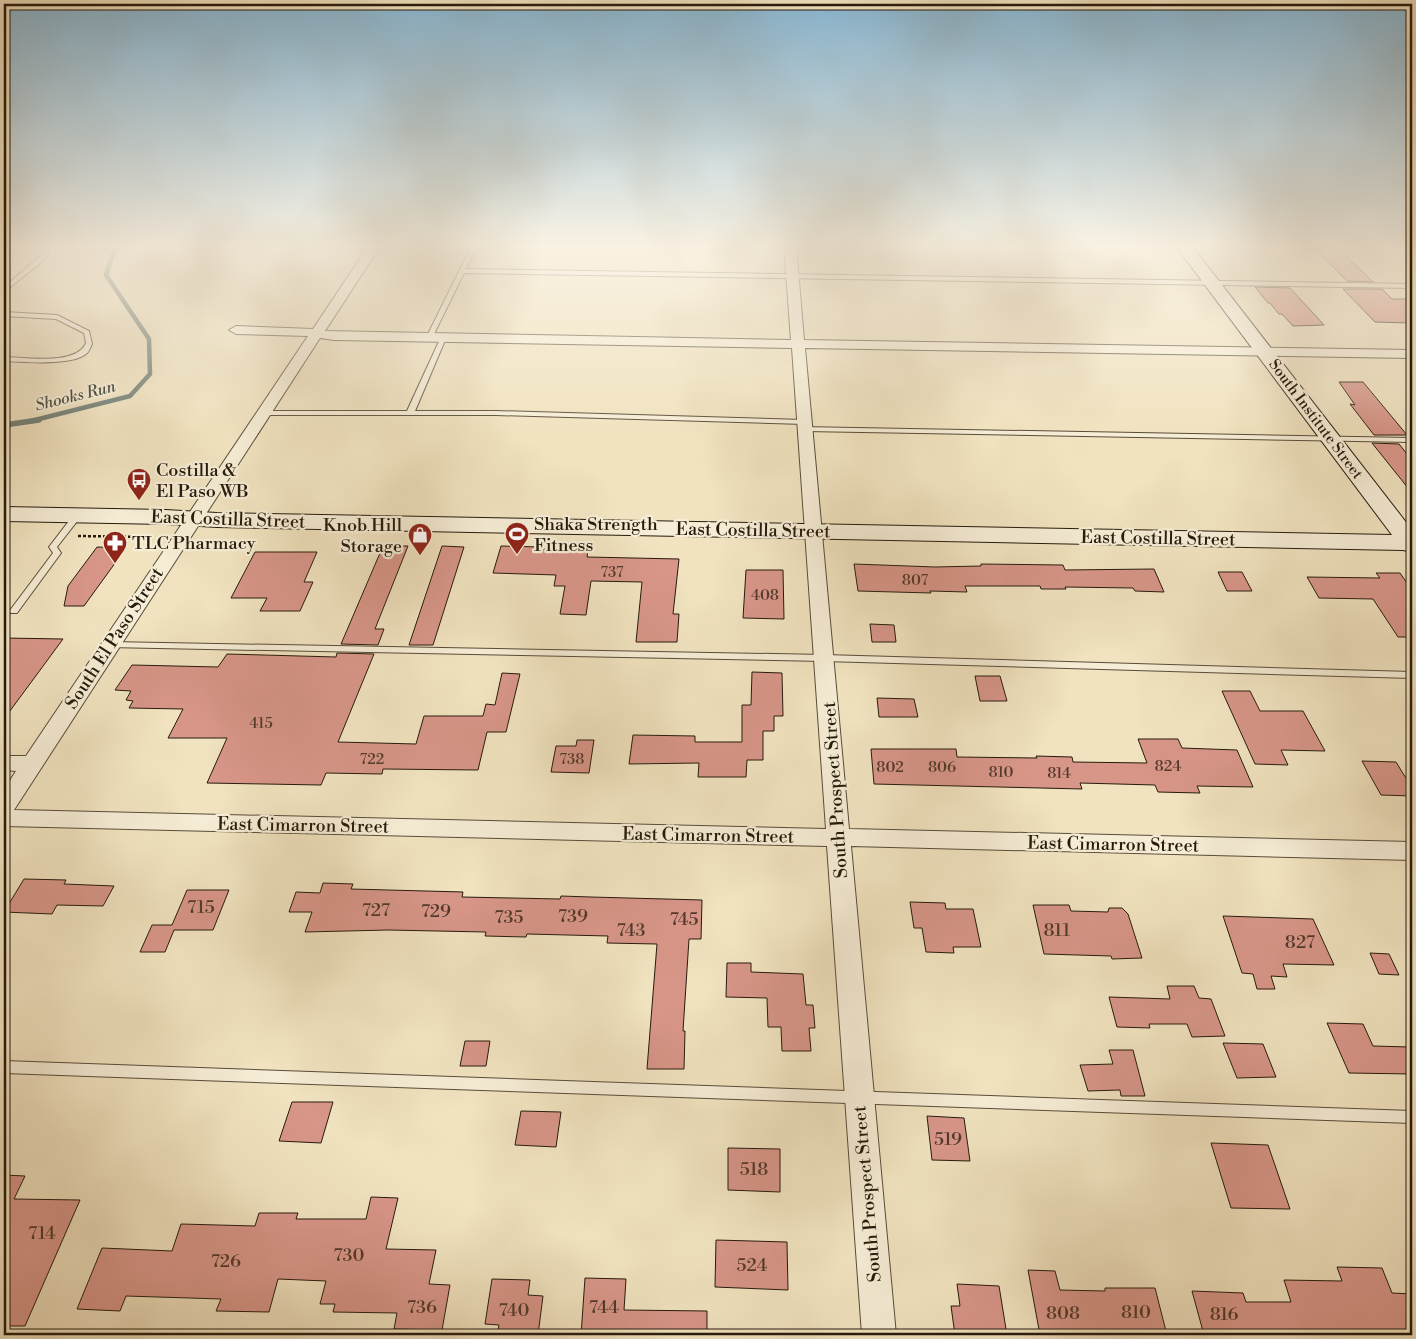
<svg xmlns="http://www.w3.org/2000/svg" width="1416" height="1339" viewBox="0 0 1416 1339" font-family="'Libre Bodoni',serif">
<rect width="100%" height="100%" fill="#f1e3c0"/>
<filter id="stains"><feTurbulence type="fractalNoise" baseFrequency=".004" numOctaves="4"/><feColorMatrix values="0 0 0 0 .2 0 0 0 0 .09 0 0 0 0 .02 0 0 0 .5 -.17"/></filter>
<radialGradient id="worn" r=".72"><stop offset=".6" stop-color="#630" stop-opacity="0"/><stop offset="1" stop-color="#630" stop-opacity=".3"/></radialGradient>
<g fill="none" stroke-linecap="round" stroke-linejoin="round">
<path stroke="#6c7c73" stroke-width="4.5" d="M31 421 130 396 150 374 149 339 106 275 116 245"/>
<path stroke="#6c7c73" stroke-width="5.5" d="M4 425 39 420"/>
</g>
<path fill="#d89689" stroke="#261a0c" d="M1313 247H1337L1373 282 1347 281Z
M1255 287 1290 288 1324 325 1293 326 1282 314H1279L1270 303H1268Z
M1343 289H1382L1392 299H1412V323L1375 322Z
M1339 382H1363L1407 435H1374L1350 404 1355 405Z
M1372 443 1399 444 1412 460V493Z
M383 546H408L375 629H384L378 645 341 644Z
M442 546 464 547 433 645H409Z
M501 546 541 547 540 549 588 550 587 557 679 559 673 614H679L677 642H636L642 582 591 581 586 615 560 614 565 586H554L556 575 493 573Z
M97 547 126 548 84 606H64L68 586Z
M255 552H317L304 582H313L300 611H260L267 598H231Z
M854 564 935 567 981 566V564L1063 565 1065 570 1154 569 1164 592 1135 591 1133 588 1065 587 1066 589H1041L1040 586H965L967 592 930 591 931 593 858 591Z
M746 570H783L784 619 743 618Z
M1218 572H1242L1252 591H1227Z
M1376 573H1400L1412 590V637H1398L1373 599 1319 598 1307 577 1380 578Z
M870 624 894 625 896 642H872Z
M4 638 63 639 4 719Z
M337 653 374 654 338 742 416 744 424 716H483L486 704 495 705 502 673 520 674 506 732H487L478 770 383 769 382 774 326 773 321 785 207 783 227 738H168L183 709 129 708 133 701 126 700 131 691 115 690 132 665 218 667 227 654 336 657Z
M752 672 782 673 783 716H774V731H763V760H747L746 777H698L699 763 629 764 633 735 695 736V742H742V705H751Z
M975 676H1000L1007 701H980Z
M1222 691H1250L1260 711H1303L1325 751 1281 750 1288 765 1255 764Z
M877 698 914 699 918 717H879Z
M1138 739H1178L1182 748 1237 750 1253 787 1197 786 1200 793 1158 792 1155 785 1080 783 1082 789 874 784 871 749H956L957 757 1037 758 1036 756 1072 757 1073 762 1147 763Z
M577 740H594L589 773 551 772 556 746H576Z
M1362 761 1396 762 1412 788V796L1381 795Z
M24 879 66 880 64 884 114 886 103 906 57 905 52 914 4 912Z
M323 883 353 884 351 889 463 892 462 897 560 899 561 896 591 897 702 900 701 939H689L683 1031H685L684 1069H647L657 944 607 943 608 936 527 934 526 937 485 936 486 932 388 930 305 932 312 912H289L296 892 320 893Z
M187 890H229L213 930H174L165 952H140L152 925H172Z
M910 902 945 903 946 909H973L981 947H953L954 953 926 952 922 928H914Z
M1033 905H1069L1071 911 1108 912 1109 908H1122L1128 914 1142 958 1112 959 1111 956 1044 954Z
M1223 916 1313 919 1334 965 1283 964 1287 977 1271 976 1275 989H1257L1253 974 1242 973Z
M1370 953 1389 954 1399 975 1379 974Z
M727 963H751V972L803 974 806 1005H813L815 1028H809L811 1051H782L781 1027H768L767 998 726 997Z
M1167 986H1194L1199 998 1211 999 1225 1036 1192 1037 1187 1024H1149L1150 1028 1117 1027 1109 997 1170 999Z
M1327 1023 1363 1024 1373 1046 1409 1047 1412 1053V1074L1349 1073Z
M465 1041H490L486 1066H460Z
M1223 1043 1263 1044 1276 1077 1237 1078Z
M1109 1050H1133L1145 1096H1121L1120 1090 1088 1091 1080 1065 1113 1064Z
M292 1102H333L321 1143 279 1141Z
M521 1111 561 1112 556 1147 515 1145Z
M927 1116 964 1118 970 1161 932 1160Z
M1211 1143 1268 1145 1290 1209 1231 1208Z
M728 1148 780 1149V1192L728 1190Z
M4 1175 25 1176 14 1199 80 1200 25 1326H4Z
M371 1197 398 1198 386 1249 436 1250 429 1284 450 1285 442 1330 394 1329 397 1313 333 1312 335 1304H320L326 1281 278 1279 269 1312 216 1311 221 1299 126 1296 120 1311 77 1309 102 1248 172 1251 181 1224 255 1226 259 1213H298L296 1219H366Z
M716 1240 787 1242 788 1290 715 1287Z
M1337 1267 1382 1268 1392 1293 1412 1294V1335H1204L1192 1291 1243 1293 1246 1302H1291L1284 1280 1342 1281Z
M1028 1270 1055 1271 1060 1290 1105 1291V1288H1155L1167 1335H1040Z
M585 1278 626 1279 624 1310 707 1311V1335H581Z
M492 1279 530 1280 528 1295 543 1296 538 1335H497L499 1325 485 1324Z
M957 1284 999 1286 1007 1335H955L951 1306H960Z"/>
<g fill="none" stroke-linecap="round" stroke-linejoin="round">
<defs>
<path id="lane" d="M472 245H478L466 269 1412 284V288L464 273 432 338 427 339 426 338Z
M44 253 49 254 38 265 4 292V287Z
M4 312 57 315 89 331 92 344C90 348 89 352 86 354 71 366 23 362 4 361V357C25 357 76 366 86 343L84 333 56 319 4 316Z
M441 337 446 338 415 411H496L804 420 808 422 804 424 496 415H263L259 413 263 411H407Z
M802 427 1412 438V442L805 431H802Z
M78 512 82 515 57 547 61 553 17 613H11L9 611 11 609 53 553 49 547 75 513Z
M110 642 824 655 1412 672V678L824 661 107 647 105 645 107 643Z
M4 1061 1412 1111V1123L4 1073Z"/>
<path id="street" d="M369 245H381L325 331 791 340 784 245H796L804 340 1412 350V358L805 348 849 829 1412 842V860L851 846 896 1335H862L827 846 4 826V790L16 771 4 770V756H26L308 336 236 334 229 330 236 326 313 329ZM320 338 334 340 792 348 826 829 14 810Z"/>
<path id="secondary" d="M1175 245H1191L1412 530V552L1403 550 217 527 166 524 4 521V507L166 510 217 513 1392 535Z"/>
</defs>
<use href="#lane" stroke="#594c39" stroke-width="2"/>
<use href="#street" stroke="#594c39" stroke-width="2"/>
<use href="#secondary" stroke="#261a0c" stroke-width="2"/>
<path stroke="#261a0c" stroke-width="2.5" stroke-dasharray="3 2" stroke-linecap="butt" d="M78 536 149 537 151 535"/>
<use href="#lane" fill="#f6edd6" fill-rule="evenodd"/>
<use href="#street" fill="#f6edd6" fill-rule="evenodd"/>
<use href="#secondary" fill="#f6edd6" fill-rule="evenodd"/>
</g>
<linearGradient id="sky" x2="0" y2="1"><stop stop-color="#89b8d5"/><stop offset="0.57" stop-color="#f9f2e3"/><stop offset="1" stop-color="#f9f2e3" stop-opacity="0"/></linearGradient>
<rect width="1416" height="432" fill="url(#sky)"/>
<defs>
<symbol id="bus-pin" viewBox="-11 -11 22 30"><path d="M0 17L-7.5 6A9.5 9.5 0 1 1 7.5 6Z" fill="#8f2418" stroke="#f6edd6"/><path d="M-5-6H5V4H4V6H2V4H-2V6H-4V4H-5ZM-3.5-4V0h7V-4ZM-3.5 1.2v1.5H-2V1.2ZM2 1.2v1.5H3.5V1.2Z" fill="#fff"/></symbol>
<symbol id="stadium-pin" viewBox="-11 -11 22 30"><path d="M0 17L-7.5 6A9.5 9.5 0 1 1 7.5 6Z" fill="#8f2418" stroke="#f6edd6"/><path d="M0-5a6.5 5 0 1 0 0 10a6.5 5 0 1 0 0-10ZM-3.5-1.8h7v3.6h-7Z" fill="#fff"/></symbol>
<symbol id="shop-pin" viewBox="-11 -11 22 30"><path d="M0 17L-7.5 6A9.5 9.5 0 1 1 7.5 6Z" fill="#8f2418" stroke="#f6edd6"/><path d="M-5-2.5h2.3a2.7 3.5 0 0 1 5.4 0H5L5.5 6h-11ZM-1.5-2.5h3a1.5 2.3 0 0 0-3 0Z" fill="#fff"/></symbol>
<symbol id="pharmacy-pin" viewBox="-11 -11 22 30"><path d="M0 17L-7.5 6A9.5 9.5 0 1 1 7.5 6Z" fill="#8f2418" stroke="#f6edd6"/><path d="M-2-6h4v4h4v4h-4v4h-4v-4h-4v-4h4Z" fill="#fff"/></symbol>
</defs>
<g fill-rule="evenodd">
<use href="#bus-pin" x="125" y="466" width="28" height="38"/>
<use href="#stadium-pin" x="503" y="520" width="28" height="38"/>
<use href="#shop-pin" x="406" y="521" width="28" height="38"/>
<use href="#pharmacy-pin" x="101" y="529" width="28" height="38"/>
</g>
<g text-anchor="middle" stroke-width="4.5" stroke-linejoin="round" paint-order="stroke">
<g font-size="15" fill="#261a0c" stroke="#f6edd6">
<text transform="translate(1316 419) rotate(53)" y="5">South Institute Street</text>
</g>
<g font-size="15" fill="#52392b">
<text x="612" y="577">737</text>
<text x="915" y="585">807</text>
<text x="765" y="600">408</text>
<text x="261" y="728">415</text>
<text x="372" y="764">722</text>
<text x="572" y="764">738</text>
<text x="1168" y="771">824</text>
<text x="890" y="772">802</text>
<text x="942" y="772">806</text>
<text x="1001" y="777">810</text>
<text x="1059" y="778">814</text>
</g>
<g font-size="16" font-style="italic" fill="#4f5348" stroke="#f6edd6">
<text transform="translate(75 395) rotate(-14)" y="6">Shooks Run</text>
</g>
<g font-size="18" fill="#261a0c" stroke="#f6edd6" text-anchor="start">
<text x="156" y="476">Costilla &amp;<tspan x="156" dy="21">El Paso WB</tspan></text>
<text x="534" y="530">Shaka Strength<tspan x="534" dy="21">Fitness</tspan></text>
<text x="402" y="531" text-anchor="end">Knob Hill<tspan x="402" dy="21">Storage</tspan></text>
<text x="132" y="549">TLC Pharmacy</text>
</g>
<g font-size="18" fill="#261a0c" stroke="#f6edd6">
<text transform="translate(228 519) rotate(2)" y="6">East Costilla Street</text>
<text transform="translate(753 530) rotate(1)" y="6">East Costilla Street</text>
<text transform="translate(1158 538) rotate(1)" y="6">East Costilla Street</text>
<text transform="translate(114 638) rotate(-57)" y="6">South El Paso Street</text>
<text transform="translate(835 790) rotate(-94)" y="6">South Prospect Street</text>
<text transform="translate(303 825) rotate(1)" y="6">East Cimarron Street</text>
<text transform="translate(708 835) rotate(1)" y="6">East Cimarron Street</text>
<text transform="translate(1113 844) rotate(1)" y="6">East Cimarron Street</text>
<text transform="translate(867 1194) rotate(-95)" y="6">South Prospect Street</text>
</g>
<g font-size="18" fill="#52392b">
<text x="201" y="913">715</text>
<text x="376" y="916">727</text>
<text x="436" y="917">729</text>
<text x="573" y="922">739</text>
<text x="509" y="923">735</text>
<text x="684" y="925">745</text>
<text x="631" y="936">743</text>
<text x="1057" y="936">811</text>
<text x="1300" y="948">827</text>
<text x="948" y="1145">519</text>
<text x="754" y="1175">518</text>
<text x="42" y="1239">714</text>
<text x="349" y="1261">730</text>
<text x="226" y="1267">726</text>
<text x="752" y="1271">524</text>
<text x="422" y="1313">736</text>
<text x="604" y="1313">744</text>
<text x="514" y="1316">740</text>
<text x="1136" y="1318">810</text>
<text x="1063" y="1319">808</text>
<text x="1224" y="1320">816</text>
</g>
</g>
<rect width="1416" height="1339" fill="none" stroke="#f1e3c0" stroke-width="20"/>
<rect x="5" y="5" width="1406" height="1329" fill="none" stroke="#261a0c" stroke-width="2.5"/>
<rect x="10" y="10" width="1396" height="1319" fill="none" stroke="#261a0c"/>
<rect width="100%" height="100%" filter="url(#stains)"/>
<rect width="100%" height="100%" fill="url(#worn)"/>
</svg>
